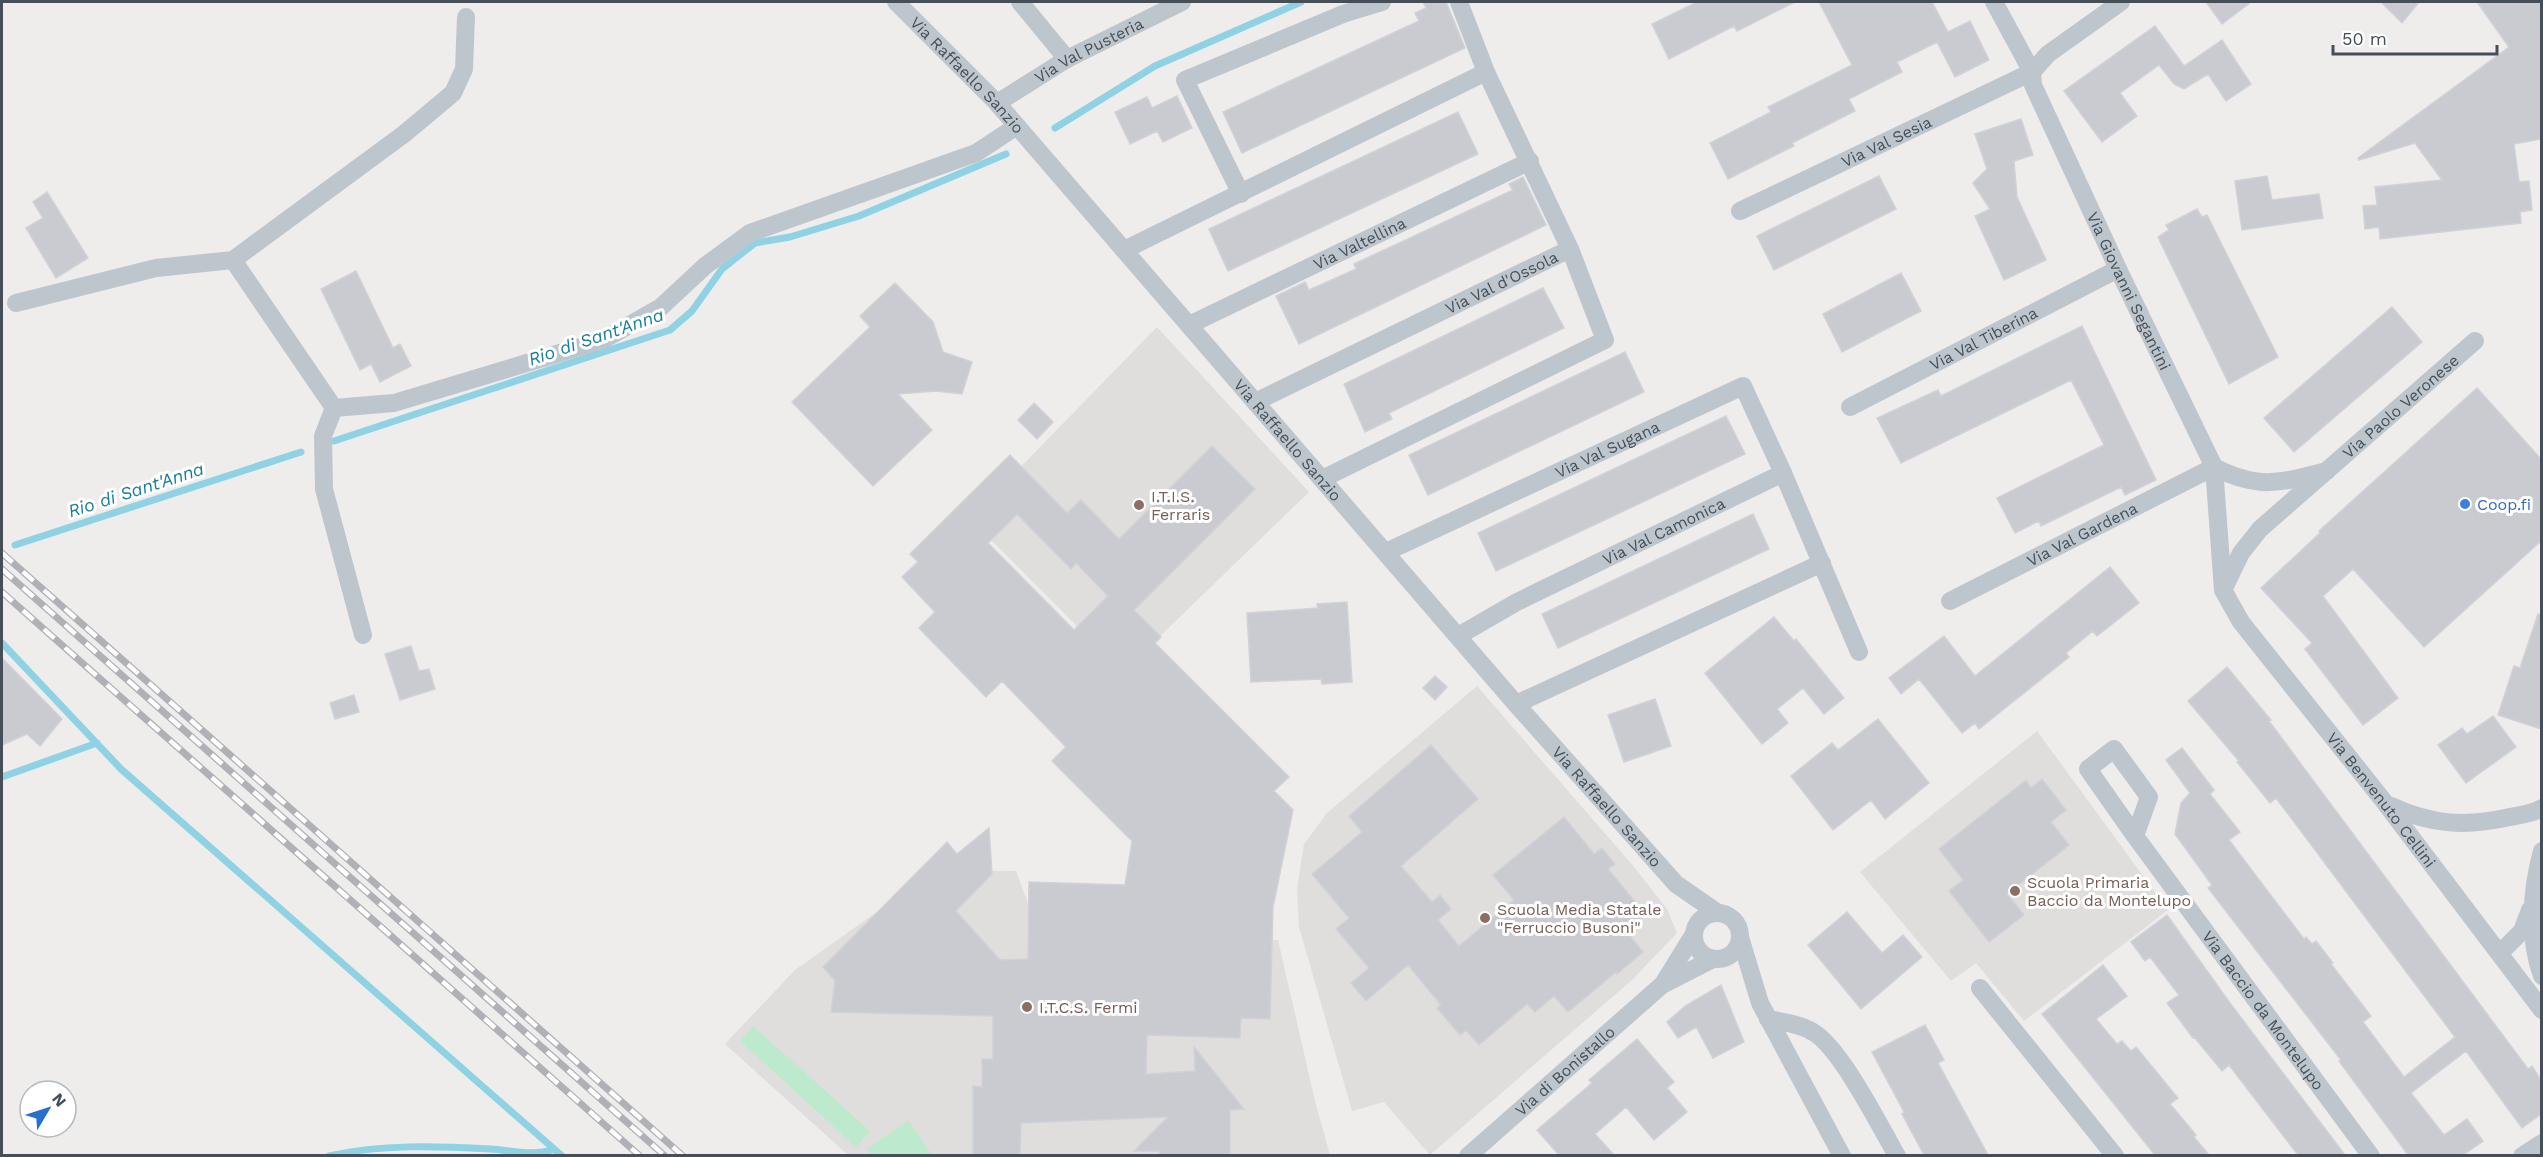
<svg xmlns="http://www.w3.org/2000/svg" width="2543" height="1157" viewBox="0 0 2543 1157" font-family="'Work Sans',sans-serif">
<rect width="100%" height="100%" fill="#efecec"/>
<path fill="#e0dddd" d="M1157 327 1309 492 1123 672 970 519Z
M1477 686 1635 868 1667 909 1677 933 1632 980 1430 1155 1384 1102 1352 1111 1299 927 1297 889 1304 844 1327 813Z
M2037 731 2168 910 2024 1021 1976 963 1951 981 1860 872Z
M936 870 1016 871 1036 925 1278 940 1315 1101 1330 1155H848L725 1044 795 970Z"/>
<path fill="#bdeace" d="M753 1026 870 1131 856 1147 740 1041Z
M908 1120 932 1155H871L867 1149Z"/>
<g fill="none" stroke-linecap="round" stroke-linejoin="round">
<path stroke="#8ed2e3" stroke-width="7" d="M1055 128 1155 66 1301 2
M334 441 670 330 692 311 722 269 755 243 790 237 859 216 1006 154
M15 545 301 452
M2 643 121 769 562 1156
M2 777 97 743
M329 1156C382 1144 436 1146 490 1149 512 1150 533 1157 554 1149"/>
</g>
<path fill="#cacbd1" stroke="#d0d2d7" stroke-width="1.5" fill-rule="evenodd" d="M1423 2H1446L1465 48 1242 153 1223 112 1419 21 1415 13 1426 8Z
M1697 2H1795L1737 31 1734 26 1669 59 1652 24Z
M1819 2H1932L1948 32 1970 21 1989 60 1955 77 1937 42 1897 62 1902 72 1849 99 1855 111 1792 143 1794 146 1728 179 1710 143 1771 112 1768 107 1852 65Z
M2206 2H2251L2222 24Z
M2381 2H2419L2402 23Z
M2477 2H2541V139L2514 144 2519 182 2529 181 2532 210 2520 212 2521 223 2380 239 2379 227 2365 229 2363 206 2377 205 2375 187 2442 180 2415 143 2359 160 2358 158 2509 47Z
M2155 26 2184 66 2222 40 2251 84 2226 101 2208 74 2184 89 2174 84 2159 65 2120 93 2137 116 2102 142 2064 91Z
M1177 96 1192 128 1163 142 1157 131 1130 144 1115 112 1147 97 1152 108Z
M1458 112 1478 154 1228 271 1209 229Z
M2021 119 2033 155 2014 161 2017 197 2046 260 2004 280 1975 216 1990 209 1973 183 1987 169 1975 134Z
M1879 176 1896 209 1774 270 1757 236Z
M2267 176 2272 200 2319 194 2323 218 2242 230 2235 181Z
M1523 177 1546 225 1299 344 1276 296 1305 282 1309 290 1356 269 1354 264 1513 190 1509 184Z
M47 192 88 258 56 278 26 228 43 218 33 202Z
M2197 209 2202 217 2207 215 2278 357 2229 384 2158 237 2169 230 2166 225Z
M356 271 393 348 400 344 411 366 380 382 371 364 360 370 321 289Z
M1901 273 1921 311 1842 352 1823 314Z
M895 283 933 322 943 352 972 362 962 394 936 391 898 394 932 430 873 486 792 402 870 327 860 316Z
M1543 288 1564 328 1389 413 1392 419 1365 432 1344 384Z
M2392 307 2422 342 2294 452 2264 418Z
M2082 326 2156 480 2125 495 2121 487 2041 526 2039 521 2015 533 1997 498 2104 445 2071 380 1901 463 1877 418 1938 390 1941 396Z
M1625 352 1644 392 1428 495 1409 455Z
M2477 388 2541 459V541L2424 647 2353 569 2323 596 2398 698 2363 725 2305 649 2312 643 2261 588 2320 533 2319 531Z
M1034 403 1053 422 1037 439 1018 420Z
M1726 416 1745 454 1496 571 1478 533Z
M1212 446 1255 489 1134 610 1161 637 1155 643 1289 777 1274 791 1293 810 1273 907 1270 1019 1241 1018 1240 1038 1147 1035 1146 1074 1195 1071 1194 1047 1244 1109 1230 1110V1155H1159V1151H1134L1168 1117 1021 1123 1020 1155H973V1086L982 1087V1059H993V1016L831 1012 835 981 823 967 947 842 957 854 989 828 992 874 956 911 1000 960 1028 959 1029 882 1125 885 1132 841 1052 761 1066 747 1002 681 986 697 919 628 935 612 902 577 918 562 910 554 1010 455 1067 513 1081 500 1119 539ZM1017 514 1071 569 1076 563 1108 596 1074 630 988 543Z
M1753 514 1769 549 1558 648 1542 614Z
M2110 567 2139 603 2097 636 2093 631 2066 653 2069 657 1979 729 1975 723 1962 733 1919 679 1901 694 1889 678 1944 636 1975 676Z
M1347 602 1352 682 1322 684 1321 679 1251 682 1247 613 1318 608 1317 604Z
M2538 614 2541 615V729L2498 715 2514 666 2520 668Z
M1774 617 1794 641 1796 639 1844 698 1824 714 1803 688 1777 709 1788 723 1762 744 1705 673Z
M411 646 419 671 429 669 435 689 400 700 385 654Z
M2 658 62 719 40 746 27 734 2 745Z
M2227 667 2271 720 2269 721 2528 1069 2532 1066 2541 1080V1114L2522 1128 2466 1051 2411 1093 2444 1135 2467 1119 2483 1141 2463 1155H2408L2339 1061 2341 1060 2208 888 2212 885 2175 834 2181 803 2190 793 2166 760 2182 748 2214 790 2210 794 2240 832 2229 840 2304 939 2306 937 2312 944 2316 941 2333 963 2331 964 2371 1016 2363 1022 2404 1077 2455 1037 2276 798 2270 803 2237 762 2239 761 2188 701Z
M1435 676 1447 687 1435 700 1423 688Z
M354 695 359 712 335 719 330 703Z
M1655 699 1671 746 1624 762 1608 715Z
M2493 716 2516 747 2466 783 2438 745 2462 728 2467 734Z
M1878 719 1929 783 1885 819 1871 800 1833 830 1791 776 1832 743 1838 750Z
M1431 745 1478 799 1401 866 1432 902 1440 895 1451 909 1438 920 1459 946 1514 900 1493 875 1564 817 1594 854 1602 848 1615 864 1608 869 1646 915 1626 931 1643 952 1617 974 1616 972 1568 1012 1554 996 1535 1012 1527 1004 1479 1045 1466 1030 1460 1035 1437 1008 1441 1005 1408 965 1366 1001 1351 983 1369 968 1336 929 1349 918 1312 874 1362 832 1349 816Z
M2042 779 2066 810 2051 822 2069 845 2007 894 2024 915 1989 942 1949 891 1963 880 1939 849 2026 780 2031 788Z
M1847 912 1882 953 1903 935 1922 957 1861 1009 1808 945Z
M2167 915 2230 1003 2345 1155H2298L2229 1065 2222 1071 2194 1037 2193 1038 2167 1003 2179 995 2150 957 2145 961 2131 942Z
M2103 965 2127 996 2096 1019 2117 1044 2122 1041 2131 1051 2136 1047 2178 1098 2170 1104 2196 1135 2194 1137 2209 1155H2155L2042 1014Z
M1721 985 1744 1042 1713 1058 1696 1027 1678 1038 1667 1022 1685 1006Z
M1925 1025 1944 1060 1938 1063 1988 1155H1924L1902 1114 1904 1112 1872 1052Z
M1637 1039 1674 1082 1667 1088 1687 1112 1654 1140 1626 1107 1595 1134 1614 1155H1559L1537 1130 1592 1083 1589 1080Z"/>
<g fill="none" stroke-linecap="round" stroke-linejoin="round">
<g stroke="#bec6cd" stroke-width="18">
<path id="s1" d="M896 2 997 103 1516 704 1676 884 1718 913"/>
<path d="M1020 2 1067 59"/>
<path d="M1459 2 1486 72 1570 249"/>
<path id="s2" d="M1994 2 2032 72 2033 85 2118 269 2214 467 2223 590 2241 622 2386 804 2542 1010"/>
<path id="s3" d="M997 103 1067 59 1182 2"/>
<path d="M1241 194 1185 80 1343 14 1382 2"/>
<path id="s4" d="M1740 211 2032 72 2048 54 2121 2"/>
<path d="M1124 250 1486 72"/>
<path d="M233 260 334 408 323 436 324 489 363 635"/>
<path d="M16 303 156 268 233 260 404 134 453 93 464 69 466 17"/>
<path id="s5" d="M1189 325 1530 161"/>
<path id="s6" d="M1255 402 1570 249 1605 340 1322 479"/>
<path id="s7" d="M1850 407 2118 269"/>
<path d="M334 408 394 403 603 340 661 307 705 266 750 233 976 153 1017 126"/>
<path id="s8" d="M1386 552 1743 386 1783 473"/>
<path id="s9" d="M2224 588 2241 553 2260 529 2475 341"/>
<path id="s10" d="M1950 601 2214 467C2259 490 2280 483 2327 471"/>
<path id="s11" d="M1458 636 1517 602 1783 473 1859 652"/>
<path d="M1516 704 1822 563"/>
<path d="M2391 806C2432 825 2466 827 2510 817 2520 815 2532 814 2542 808"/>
<path id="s12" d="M2135 836 2149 797 2114 749 2088 769 2135 836 2371 1156"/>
<path d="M2542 851C2531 891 2528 938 2542 976"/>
<circle cx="1717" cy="936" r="23"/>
<path d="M1740 937 1760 1003 1842 1156"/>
<path d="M2500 953 2522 931 2530 910"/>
<path d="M1663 984 1694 934"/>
<path d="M1980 988 2115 1156"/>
<path d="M1768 1019C1783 1022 1800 1024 1813 1032 1840 1047 1880 1126 1897 1156"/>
<path id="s13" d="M1468 1156 1662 985 1713 959"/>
<path d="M2522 1156 2542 1143"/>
</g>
<defs>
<path id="rail" d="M2 553 683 1156
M2 569 665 1156
M2 592 640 1156"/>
</defs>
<use href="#rail" stroke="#afb1b6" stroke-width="7"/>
<use href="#rail" stroke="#fff" stroke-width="4.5" stroke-dasharray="14" stroke-linecap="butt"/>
</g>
<circle fill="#3f7fe0" stroke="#fff" stroke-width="2" cx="2465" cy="504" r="6"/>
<g fill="#8d6e63" stroke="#fff" stroke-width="2">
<circle cx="1139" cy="505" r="6"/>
<circle cx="2015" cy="891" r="6"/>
<circle cx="1485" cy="918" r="6"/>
<circle cx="1027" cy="1007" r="6"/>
</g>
<g text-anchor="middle" stroke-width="6" stroke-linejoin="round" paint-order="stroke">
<g font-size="16" fill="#464f58" stroke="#fff">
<text dy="6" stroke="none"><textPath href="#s3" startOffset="106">Via Val Pusteria</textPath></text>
<text dy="6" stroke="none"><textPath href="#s1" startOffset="102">Via Raffaello Sanzio</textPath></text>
<text dy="6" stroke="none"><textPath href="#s4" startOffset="162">Via Val Sesia</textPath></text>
<text dy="6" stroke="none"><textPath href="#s5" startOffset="189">Via Valtellina</textPath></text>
<text dy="6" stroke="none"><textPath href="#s6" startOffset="274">Via Val d'Ossola</textPath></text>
<text dy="6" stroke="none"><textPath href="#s2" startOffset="320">Via Giovanni Segantini</textPath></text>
<text dy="6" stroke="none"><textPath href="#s7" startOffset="150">Via Val Tiberina</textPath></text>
<text dy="6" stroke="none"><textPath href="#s9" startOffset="256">Via Paolo Veronese</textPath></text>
<text dy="6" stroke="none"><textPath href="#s1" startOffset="588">Via Raffaello Sanzio</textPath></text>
<text dy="6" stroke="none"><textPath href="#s8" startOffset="244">Via Val Sugana</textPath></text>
<text dy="6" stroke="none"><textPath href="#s11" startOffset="231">Via Val Camonica</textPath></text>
<text dy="6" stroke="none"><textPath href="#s10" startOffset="148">Via Val Gardena</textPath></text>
<text dy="6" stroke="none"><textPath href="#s2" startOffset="902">Via Benvenuto Cellini</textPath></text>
<text dy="6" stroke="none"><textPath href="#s1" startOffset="1074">Via Raffaello Sanzio</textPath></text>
<text dy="6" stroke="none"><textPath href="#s12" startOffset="432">Via Baccio da Montelupo</textPath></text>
<text dy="6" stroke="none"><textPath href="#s13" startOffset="129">Via di Bonistallo</textPath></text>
</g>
<g font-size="16" fill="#785e54" stroke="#fff" text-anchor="start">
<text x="1151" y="502">I.T.I.S.<tspan x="1151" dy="18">Ferraris</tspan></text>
<text x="2027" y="888">Scuola Primaria<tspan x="2027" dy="18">Baccio da Montelupo</tspan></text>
<text x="1497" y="915">Scuola Media Statale<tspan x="1497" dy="18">"Ferruccio Busoni"</tspan></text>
<text x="1039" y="1013">I.T.C.S. Fermi</text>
</g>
<g font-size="16" fill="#366cbe" stroke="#fff" text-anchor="start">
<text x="2477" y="510">Coop.fi</text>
</g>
<g font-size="18" font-style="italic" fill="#187e99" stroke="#fff">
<text transform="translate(596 337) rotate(-19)" y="6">Rio di Sant'Anna</text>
<text transform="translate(136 490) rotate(-18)" y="6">Rio di Sant'Anna</text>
</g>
</g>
<rect width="2543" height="1157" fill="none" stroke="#464f58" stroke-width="6"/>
<g transform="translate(48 1109) rotate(51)"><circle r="28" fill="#ffffff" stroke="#b5b9bc" stroke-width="1.5"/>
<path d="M0-4.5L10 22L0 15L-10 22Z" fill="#2870cd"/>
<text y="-9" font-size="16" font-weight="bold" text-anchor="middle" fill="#464f58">N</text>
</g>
<path d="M2333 45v9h164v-9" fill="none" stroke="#464f58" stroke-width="3"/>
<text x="2342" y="45" font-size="18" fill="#464f58" stroke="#ffffff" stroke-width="4.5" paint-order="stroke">50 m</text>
</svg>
